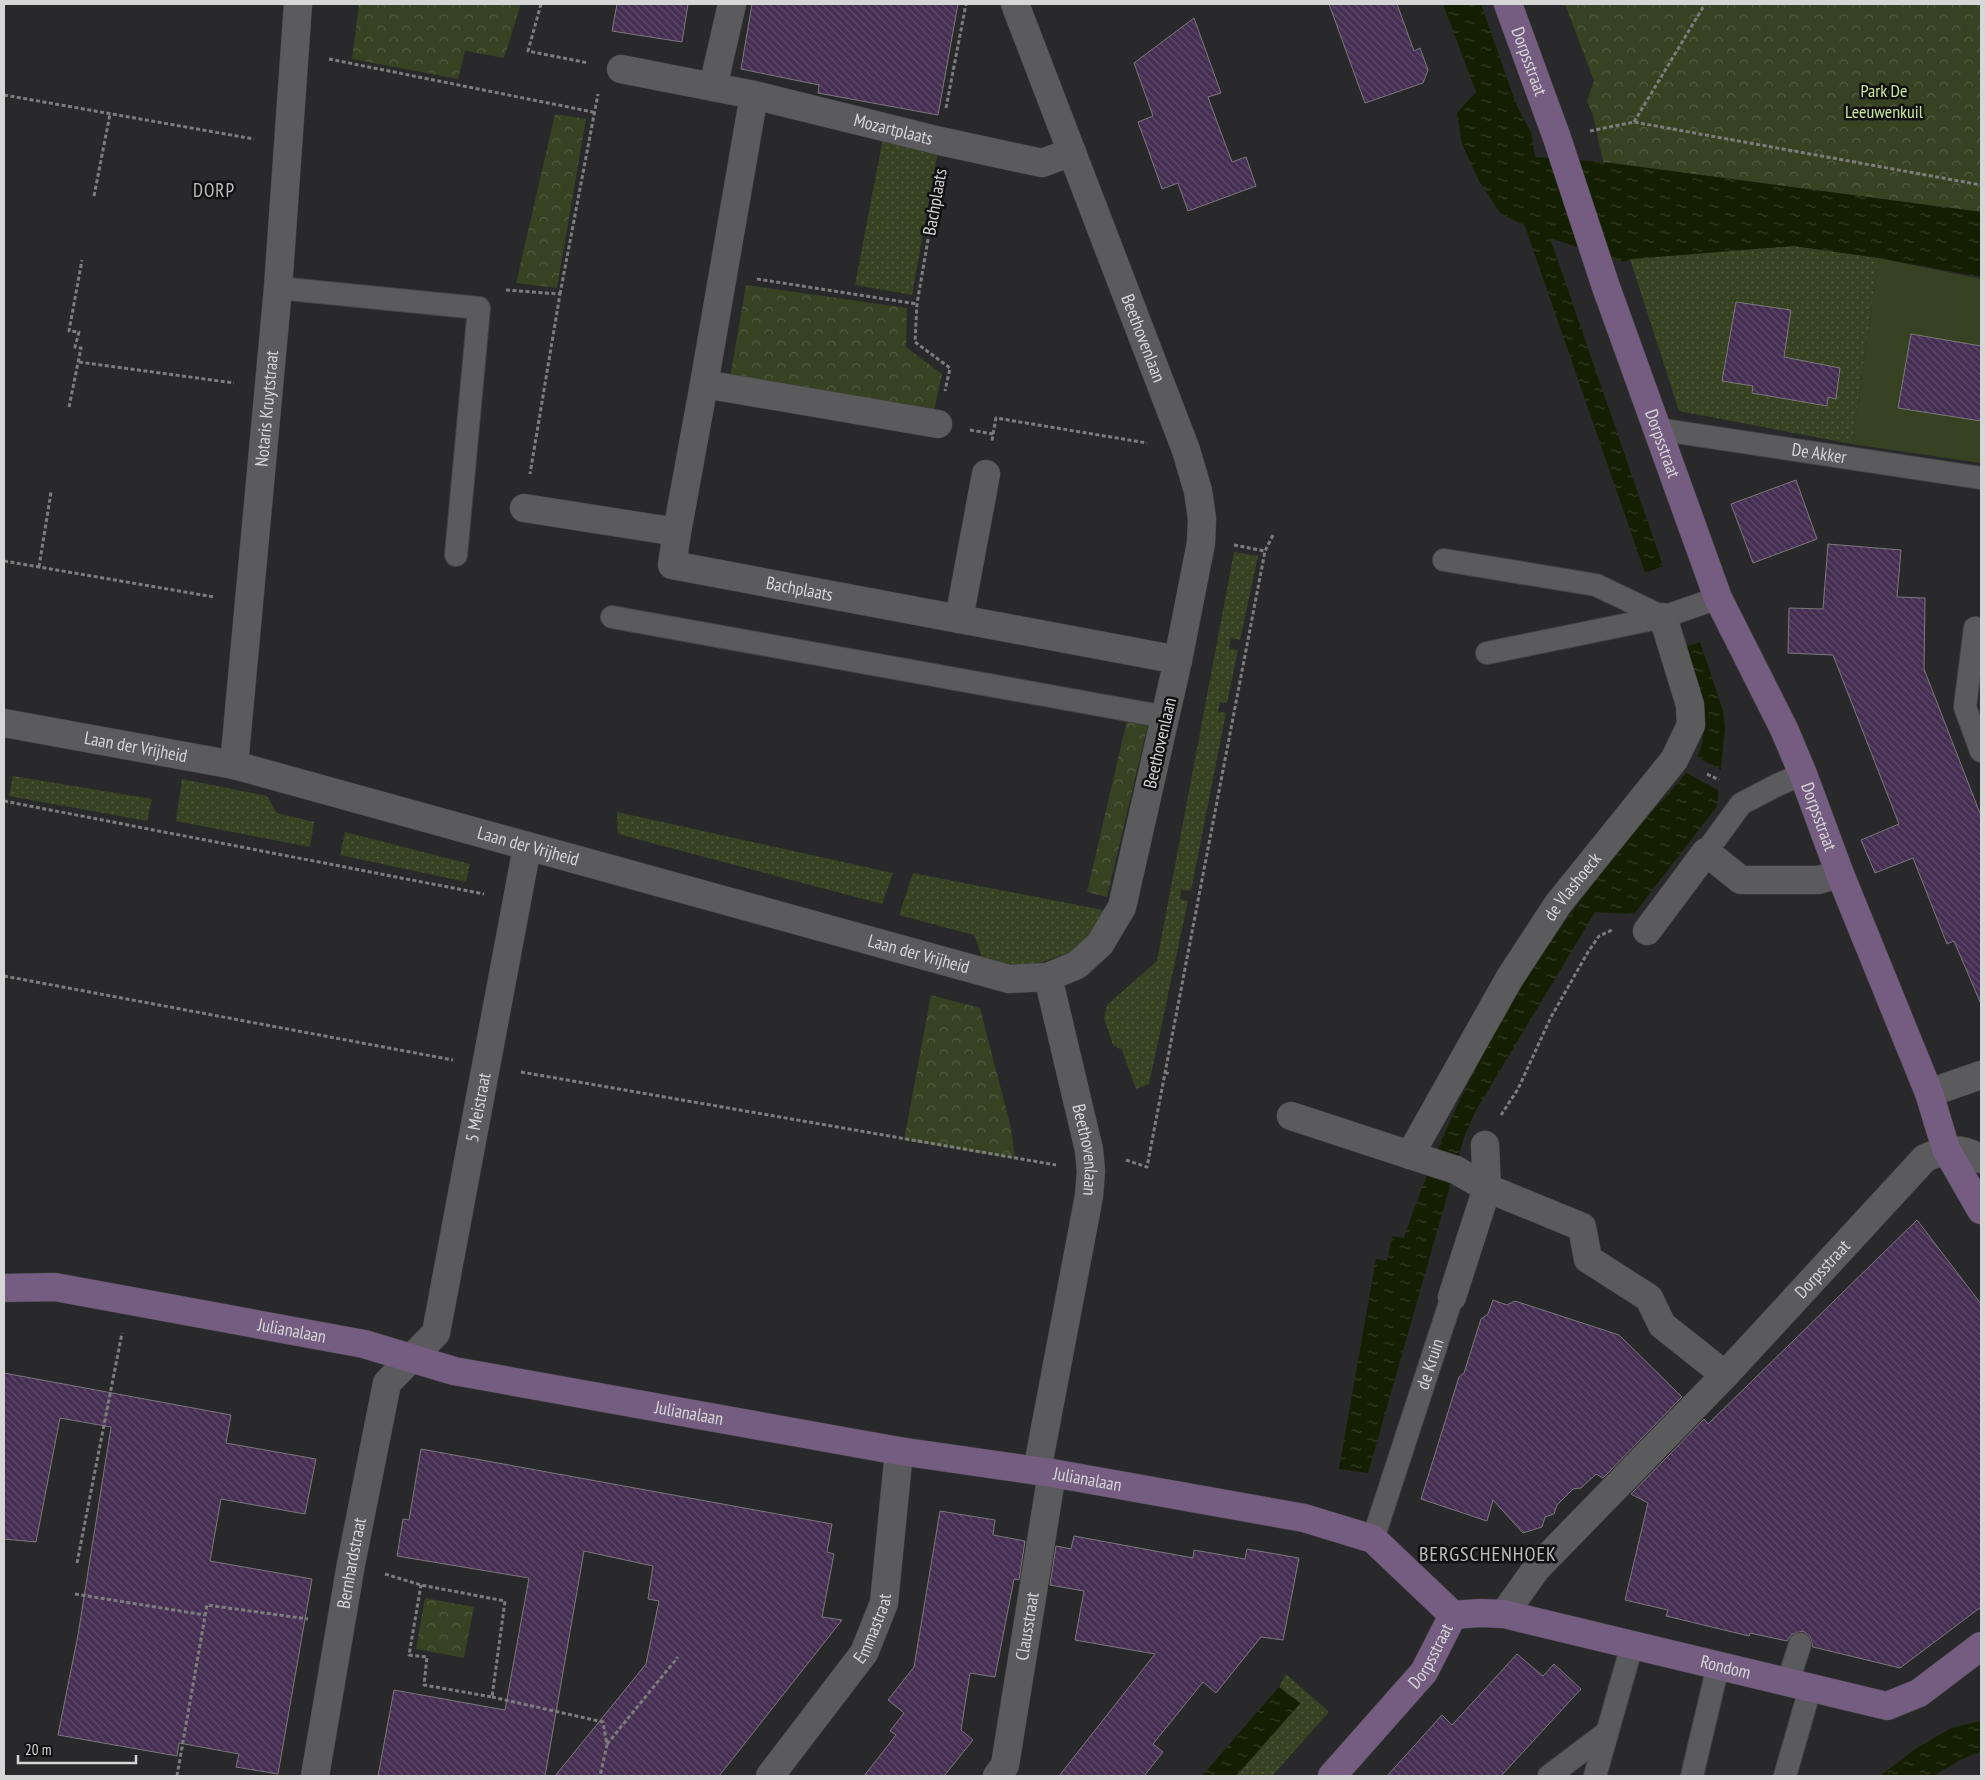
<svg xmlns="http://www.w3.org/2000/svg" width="1985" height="1780" viewBox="0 0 1985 1780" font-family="'PT Sans Narrow',sans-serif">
<defs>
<pattern id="grass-dots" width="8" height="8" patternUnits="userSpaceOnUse" patternTransform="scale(1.25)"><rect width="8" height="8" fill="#364222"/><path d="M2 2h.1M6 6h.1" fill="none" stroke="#525d41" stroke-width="1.8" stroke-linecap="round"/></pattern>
<pattern id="forest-crowns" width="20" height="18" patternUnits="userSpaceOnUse" patternTransform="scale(1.25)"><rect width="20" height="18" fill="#364222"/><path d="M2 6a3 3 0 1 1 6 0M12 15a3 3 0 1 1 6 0" fill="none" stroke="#525d41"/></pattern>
<pattern id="water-ripples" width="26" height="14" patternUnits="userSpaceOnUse" patternTransform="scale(1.25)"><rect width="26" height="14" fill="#141e01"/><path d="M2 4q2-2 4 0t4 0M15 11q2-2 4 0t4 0" fill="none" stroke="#353e25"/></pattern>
<pattern id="building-back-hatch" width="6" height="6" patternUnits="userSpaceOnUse" patternTransform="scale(1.25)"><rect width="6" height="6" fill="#452e52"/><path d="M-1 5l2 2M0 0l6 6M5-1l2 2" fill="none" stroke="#5f4c6a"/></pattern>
</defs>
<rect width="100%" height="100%" fill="#29282a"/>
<path fill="url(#grass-dots)" d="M883 138 938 150 912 295 855 285Z
M1794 246 1879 258 1852 444 1679 411 1630 259Z
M1234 552 1258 556 1240 640 1231 638 1229 649 1238 650 1227 703 1220 702 1218 712 1226 713 1191 891 1181 890 1180 899 1188 901 1149 1084 1136 1089 1122 1050 1113 1045 1104 1018 1107 1005 1157 961Z
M13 776 152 799 147 821 9 796Z
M182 779 267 796 277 813 314 822 310 847 176 821Z
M617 812 893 873 882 904 618 834Z
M345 832 470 864 466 882 340 855Z
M913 873 1103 910 1096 935 1074 951 1028 967 983 959 974 935 899 915Z
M1286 1674 1329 1712 1272 1776H1236L1300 1704 1279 1687Z"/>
<path fill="url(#forest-crowns)" d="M359 4H521L504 58 465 51 458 79 352 59Z
M1565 4H1981V212L1603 162 1593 115 1587 101 1594 81Z
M555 114 586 119 557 288 516 283Z
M746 285 907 308 906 347 942 374 933 416 729 383Z
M1127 720 1148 724 1107 897 1087 892Z
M931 995 980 1008 1011 1128 1015 1159 904 1140Z
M425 1598 474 1607 464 1658 416 1649Z"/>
<path fill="#364222" d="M1879 258 1981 279V463L1852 444Z"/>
<path fill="url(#water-ripples)" d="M1443 4H1481L1516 104 1531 132 1535 157 1603 162 1981 212V277L1879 258 1794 246 1630 259 1624 262 1550 238 1663 566 1645 573 1525 226 1501 214 1479 181 1462 144 1457 113 1476 92Z
M1700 642 1723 711 1725 728 1717 806 1634 914 1595 912 1475 1112 1464 1137 1368 1473 1339 1469 1376 1259 1387 1261 1392 1236 1404 1238C1442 1125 1499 1013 1569 916 1592 884 1618 852 1644 821 1659 803 1696 767 1701 747 1710 714 1692 679 1682 648Z
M1279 1687 1300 1703 1236 1776H1202Z
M1981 1721V1751L1960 1760 1933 1776H1880L1914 1750 1951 1728Z"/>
<path fill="#29282a" d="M1695 756 1723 771 1721 792 1683 771Z"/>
<path fill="url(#building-back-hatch)" stroke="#7b797c" d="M617 4H688L682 42 612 31Z
M752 4H958L938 115 818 93 819 85 741 69Z
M1329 4H1397L1414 51 1420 48 1428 70 1423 83 1365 103Z
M1194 18 1221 93 1208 97 1220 130 1232 162 1246 157 1256 186 1188 211 1178 183 1162 189 1150 155 1138 122 1153 116 1134 63Z
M1736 302 1791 310 1784 357 1840 368 1836 399 1828 397 1827 406 1752 393 1753 386 1722 381Z
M1911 334 1981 346V421L1898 408Z
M1796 480 1817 539 1753 563 1731 504Z
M1828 544 1901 550 1897 597 1925 598 1924 669 1981 816V1004L1954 941 1947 944 1913 858 1875 873 1861 840 1899 824 1833 655 1788 653 1789 608 1823 609Z
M1917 1220 1981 1304V1607L1900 1668 1813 1647 1810 1636 1803 1631 1792 1634 1787 1641 1750 1633 1749 1636 1666 1616 1668 1610 1625 1600 1648 1503 1631 1494 1704 1419 1708 1424Z
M1493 1300 1507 1305 1515 1301 1619 1335 1682 1397 1603 1478 1596 1474 1581 1488 1573 1489 1557 1505 1554 1514 1545 1517 1542 1527 1523 1533 1493 1500 1487 1521 1421 1499 1459 1377 1464 1373 1481 1319 1488 1314Z
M4 1373 231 1415 226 1443 316 1459 305 1514 221 1499 210 1561 312 1579 278 1774 236 1767 239 1754 179 1743 177 1756 58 1735 78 1635 111 1427 60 1418 36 1542 4 1539Z
M421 1449 832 1524 827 1552 834 1554 822 1617 842 1620 719 1776H555L646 1664 659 1601 648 1599 653 1566 584 1551 545 1776H378L394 1690 505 1710 529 1578 397 1556 403 1519 409 1520Z
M940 1511 995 1520 993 1535 1025 1541 1019 1580 1014 1579 995 1677 970 1673 961 1730 973 1740 944 1776H864L896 1735 890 1731 904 1713 888 1700 914 1667Z
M1074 1536 1193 1558 1194 1550 1245 1559 1247 1549 1299 1558 1283 1640 1261 1637 1216 1693 1203 1682 1153 1744 1163 1752 1144 1776H1059L1155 1654 1075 1640 1084 1591 1050 1585 1056 1546 1071 1549Z
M1517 1654 1543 1676 1554 1664 1581 1689 1501 1776H1387L1442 1715 1452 1725Z"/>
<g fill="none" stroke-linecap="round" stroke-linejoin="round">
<defs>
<g id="lane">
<path d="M278 288 479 308 456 555"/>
<path id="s1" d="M1657 429 1981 478"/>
<path d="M1444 560 1596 585 1663 617"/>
<path d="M612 617 1166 717"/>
<path d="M1975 628 1965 707 1981 751"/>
<path d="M1487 653 1663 617 1718 598"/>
<path d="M1706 852 1741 804 1777 785 1803 774"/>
<path id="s2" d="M1373 1539 1452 1297"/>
<path d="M1788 1682 1800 1644"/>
<path d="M1549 1776 1606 1733"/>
<path d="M1595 1776 1632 1645"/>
<path d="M1692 1776 1718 1666"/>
<path d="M1785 1776 1810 1689"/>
</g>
<g id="street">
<path id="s3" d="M1015 4 1186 450 1198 491 1202 519 1201 543 1178 660 1122 907 1100 944 1077 965 1048 977 1089 1150 1091 1171 1089 1196 1037 1471"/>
<path id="s4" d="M621 69 754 95 940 141 1042 163 1072 152"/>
<path d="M713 87 732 4"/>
<path d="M754 95 704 384 938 424"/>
<path id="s5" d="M524 508 677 532 672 565 1178 660"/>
<path d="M677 532 704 384"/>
<path d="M959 619 986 474"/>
<path id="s6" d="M4 723 234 765 1009 979 1048 977"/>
<path id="s7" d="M234 765 278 288 298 4"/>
<path d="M1647 931 1706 852 1741 880H1818L1840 874"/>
<path d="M1929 1093 1981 1075"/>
<path d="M1291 1116 1456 1170 1487 1188 1582 1227 1588 1259 1649 1298 1662 1325 1725 1375"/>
<path id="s8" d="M1410 1155 1509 979 1558 904 1674 760 1691 725 1690 705 1663 617"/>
<path d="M1452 1297 1487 1188 1485 1145"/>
<path id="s9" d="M1504 1614 1536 1569 1725 1375 1925 1158C1946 1149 1961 1146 1981 1159"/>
<path id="s10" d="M315 1776 351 1564 387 1383 436 1333 527 847"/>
<path id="s11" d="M770 1776 864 1653 884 1603 899 1451"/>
<path id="s12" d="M997 1776 1005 1765 1052 1473"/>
</g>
<g id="secondary">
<path id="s13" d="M1508 4 1557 138 1606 287 1718 598 1784 729 1803 774 1840 874 1929 1093 1946 1149 1981 1210"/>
<path id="s14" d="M4 1288 55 1287 364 1344 454 1371 899 1451 1052 1473 1304 1518 1373 1539 1453 1615"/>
<path id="s15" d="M1453 1615 1480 1613 1504 1614 1887 1706 1919 1693 1981 1646"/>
<path id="s16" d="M1332 1776 1424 1672 1453 1615"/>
</g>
</defs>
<use href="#lane" stroke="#454446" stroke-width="24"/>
<use href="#street" stroke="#454446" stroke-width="29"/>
<use href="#secondary" stroke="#454446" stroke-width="29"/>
<path stroke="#7e7d7e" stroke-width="3" stroke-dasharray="4 2.5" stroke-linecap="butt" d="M541 4 528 51 588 63
M329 59 593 112
M4 95 254 139
M946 108 966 4
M1634 122 1705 4
M1590 131 1634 122 1981 185
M939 175 917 304 915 342 950 368 945 391
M94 196 110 114
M757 279 917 304
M506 290 560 294 530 474
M560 294 598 94
M79 362 234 383
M69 407 81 348 75 347 79 332 69 331 82 260
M970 430 993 434 992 441
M993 434 996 418 1147 443
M1234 545 1265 551
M4 561 214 597
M39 567 51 492
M1707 774 1719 780
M4 801 484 894
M4 976 453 1060
M521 1072 1056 1165
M1165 1072 1170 1074
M1501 1115 1518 1089 1551 1017 1588 952 1599 936 1612 930
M1126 1160 1147 1167 1265 551 1274 533
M77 1563 122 1333
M385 1574 421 1585 505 1601 492 1697 424 1685 427 1657 409 1655 421 1585
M75 1594 205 1615
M492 1697 603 1722 607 1745 600 1776
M607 1744 678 1657
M177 1776 207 1605 308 1619"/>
<use href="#lane" stroke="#5b5a5c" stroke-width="22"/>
<use href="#street" stroke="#5b5a5c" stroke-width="28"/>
<use href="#secondary" stroke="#745d81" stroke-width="28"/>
</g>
<g text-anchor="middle" stroke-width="5" stroke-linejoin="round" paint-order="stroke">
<g font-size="18" fill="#d7d6d7" stroke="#121112">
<text dy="6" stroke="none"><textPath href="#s13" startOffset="61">Dorpsstraat</textPath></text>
<text dy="6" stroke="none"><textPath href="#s4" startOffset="279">Mozartplaats</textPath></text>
<text transform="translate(935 202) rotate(-80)" y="6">Bachplaats</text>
<text dy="6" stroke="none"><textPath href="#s3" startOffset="358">Beethovenlaan</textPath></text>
<text dy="6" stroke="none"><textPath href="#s7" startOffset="358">Notaris Kruytstraat</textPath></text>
<text dy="6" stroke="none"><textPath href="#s13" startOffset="466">Dorpsstraat</textPath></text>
<text dy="6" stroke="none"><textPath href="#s1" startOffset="164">De Akker</textPath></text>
<text dy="6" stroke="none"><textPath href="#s5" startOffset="318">Bachplaats</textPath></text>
<text transform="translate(1160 743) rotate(-77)" y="6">Beethovenlaan</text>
<text dy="6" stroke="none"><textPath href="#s6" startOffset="134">Laan der Vrijheid</textPath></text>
<text dy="6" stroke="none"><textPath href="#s13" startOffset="871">Dorpsstraat</textPath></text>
<text dy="6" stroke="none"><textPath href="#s6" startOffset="539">Laan der Vrijheid</textPath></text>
<text dy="6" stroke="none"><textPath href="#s8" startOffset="314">de Vlashoeck</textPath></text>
<text dy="6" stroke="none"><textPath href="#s6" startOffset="944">Laan der Vrijheid</textPath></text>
<text dy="6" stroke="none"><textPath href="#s10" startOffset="699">5 Meistraat</textPath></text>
<text dy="6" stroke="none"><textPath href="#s3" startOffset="1228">Beethovenlaan</textPath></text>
<text dy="6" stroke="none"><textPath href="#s9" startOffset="470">Dorpsstraat</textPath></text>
<text dy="6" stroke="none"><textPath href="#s14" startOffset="292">Julianalaan</textPath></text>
<text dy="6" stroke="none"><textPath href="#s2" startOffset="184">de Kruin</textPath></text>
<text dy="6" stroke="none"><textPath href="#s14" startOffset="698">Julianalaan</textPath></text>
<text dy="6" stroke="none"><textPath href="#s14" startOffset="1102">Julianalaan</textPath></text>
<text dy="6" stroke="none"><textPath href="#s10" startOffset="216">Bernhardstraat</textPath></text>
<text dy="6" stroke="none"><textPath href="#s12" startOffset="154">Clausstraat</textPath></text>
<text dy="6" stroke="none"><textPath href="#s11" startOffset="181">Emmastraat</textPath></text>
<text dy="6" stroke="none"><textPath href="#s16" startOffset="156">Dorpsstraat</textPath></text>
<text dy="6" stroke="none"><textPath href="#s15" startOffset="279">Rondom</textPath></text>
</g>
<g font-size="18" fill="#cae7a0" stroke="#121112">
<text x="1884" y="97">Park De<tspan x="1884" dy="21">Leeuwenkuil</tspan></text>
</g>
<g font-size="19" letter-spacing="1" fill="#c0bec1" stroke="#121112">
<text x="214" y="197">DORP</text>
</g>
<g font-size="20" letter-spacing="1" fill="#c0bec1" stroke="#121112">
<text x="1488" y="1561">BERGSCHENHOEK</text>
</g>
</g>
<rect width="1985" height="1780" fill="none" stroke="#d7d6d7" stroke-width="10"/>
<path d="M18 1755v8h118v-8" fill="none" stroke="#d7d6d7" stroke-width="2.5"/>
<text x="25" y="1755" font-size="15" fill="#d7d6d7" stroke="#121112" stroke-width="4" paint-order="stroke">20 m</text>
</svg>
